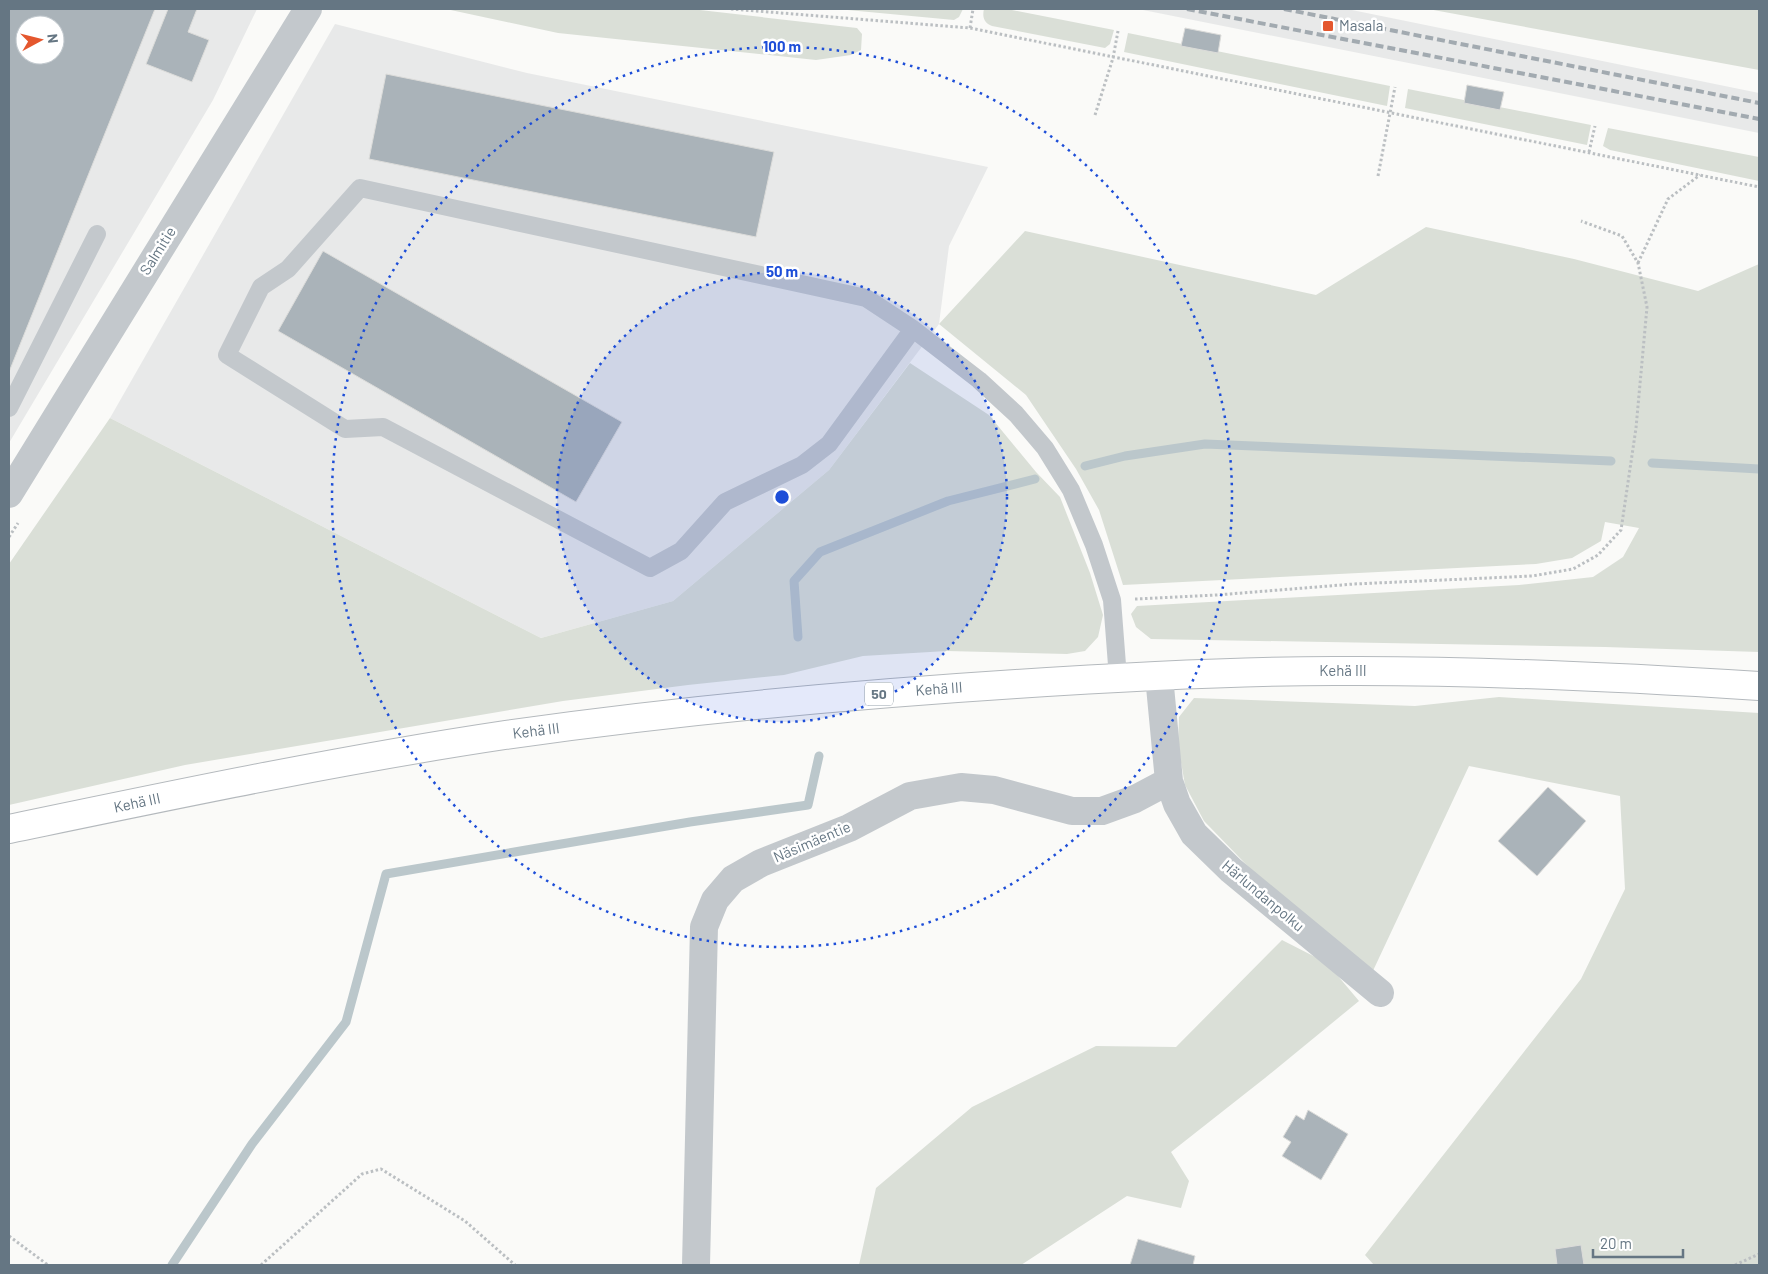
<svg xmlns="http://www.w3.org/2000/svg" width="1768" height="1274" viewBox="0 0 1768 1274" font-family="Barlow,sans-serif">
<rect width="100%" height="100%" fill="#fafaf8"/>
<path fill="#e8e9e9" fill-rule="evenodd" d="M9 9H257L213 100 9 443ZM25 25H55V55H25Z
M1138 9H1347L1759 93V133Z
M335 24 527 73 988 167 949 246 939 324 829 470 673 601 541 638 110 418Z"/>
<path fill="#dadfd7" d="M446 9H691L857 28 862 34 861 50 851 55 816 60 558 33Z
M837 9H963L959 17 954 20Z
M984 9H1007L1114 30 1110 44 1105 48 992 26C984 23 982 17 984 9Z
M1428 9H1759V70Z
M1128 33 1390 86 1387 106 1124 52Z
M1408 89 1591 125 1587 145 1405 108Z
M1608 128 1759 157V181L1610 150 1603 146Z
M1426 227 1574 259 1698 291 1759 264V652L1605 647 1151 639 1136 627 1131 614 1137 606 1519 585 1593 577 1623 557 1639 528 1605 522 1601 541 1572 558 1536 564 1123 585 1099 510 1076 469 1026 395 939 324 1025 231 1316 295Z
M910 363 989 415 1036 472 1060 497 1090 573 1103 615 1098 637 1085 651 1067 654 947 651 863 656 784 675 688 685 563 701 185 765 9 805V564L110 418 541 638 673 601 829 470Z
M1499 697 1759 713V1265H1374L1365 1255 1581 979 1625 889 1620 796 1469 766 1371 975 1269 888 1204 821 1185 785 1178 745 1179 717 1194 698 1415 706Z
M1282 940 1327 963 1359 1001 1265 1078 1171 1152 1189 1181 1181 1208 1127 1196 1021 1265H859L876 1188 972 1107 1096 1046 1176 1047Z"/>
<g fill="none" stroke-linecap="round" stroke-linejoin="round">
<path stroke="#bbc7cb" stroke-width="9" d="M1652 463 1759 469
M1085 466 1125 456 1205 444 1611 461
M798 637 794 581 820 552 948 501 1035 479
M172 1265 252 1144 346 1022 386 874 690 822 808 805 819 756"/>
</g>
<path fill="#aab3b9" stroke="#dcdcda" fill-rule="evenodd" d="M9 9H155L9 372ZM25 25H55V55H25Z
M168 9H197L188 32 209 40 192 82 146 64Z
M1185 28 1221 35 1218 53 1181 46Z
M386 74 774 152 756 237 369 159Z
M1467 85 1504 92 1500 110 1464 103Z
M323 251 622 422 576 502 278 331Z
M1548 787 1586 821 1537 876 1498 841Z
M1308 1110 1348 1134 1321 1180 1282 1156 1291 1142 1283 1137 1296 1115 1304 1120Z
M1138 1239 1195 1256 1193 1265H1130Z
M1581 1245 1584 1265H1557L1555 1249Z"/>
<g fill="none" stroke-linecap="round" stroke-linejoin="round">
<defs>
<path id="highway" d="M9 829C173 795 338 760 505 735 674 711 845 695 1016 684 1122 677 1228 671 1334 671 1476 670 1618 677 1759 686"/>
</defs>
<use href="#highway" stroke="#b4b9bd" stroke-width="30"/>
<path stroke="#bbbfc2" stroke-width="3" stroke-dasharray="2.5 2.5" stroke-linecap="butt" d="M731 9 970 28 1759 187
M970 28 973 9
M1095 115 1113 58 1118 31
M1589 152 1595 126
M1378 176 1395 87
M1638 263 1668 199 1700 175
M9 537 18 523
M1135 599 1217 595 1354 584 1532 576 1573 569 1598 555 1621 530 1636 428 1647 307 1638 263 1622 236 1581 221
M9 1236 48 1265
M261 1265 362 1174 381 1169 465 1221 515 1265
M1735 1265 1759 1254"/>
<path stroke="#c3c8cc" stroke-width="18" d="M913 329 829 444 802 465 725 502 681 551 650 568 383 427 345 429 227 355 261 287 288 269 360 188 866 298 913 329 979 380 1016 414 1045 448 1071 490 1094 545 1112 600 1118 678
M9 408 97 234"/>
<path stroke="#c3c8cc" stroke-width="28" d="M9 494 308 9
M1159 676 1169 781 1177 804 1194 834 1231 870 1380 993
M696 1265 704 927 715 900 733 879 761 863 849 828 910 796 961 787 994 790 1072 811H1102L1135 799 1169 781"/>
<use href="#highway" stroke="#fff" stroke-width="28"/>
<path stroke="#a2aab0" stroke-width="4" stroke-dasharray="8 4" stroke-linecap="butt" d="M1187 9 1759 119
M1284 9 1759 103"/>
</g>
<circle cx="782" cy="497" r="225" fill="#1d4ed8" fill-opacity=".12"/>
<g fill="none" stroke="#1d4ed8" stroke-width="2.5" stroke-dasharray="2.5 5">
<circle cx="782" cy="497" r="225"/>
<circle cx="782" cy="497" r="450"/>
</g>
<rect fill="#e4572e" stroke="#fff" stroke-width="2" x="1322" y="20" width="12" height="12" rx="2.5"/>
<g text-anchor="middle" stroke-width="5" stroke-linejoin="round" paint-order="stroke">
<rect fill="#fff" stroke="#939fa8" stroke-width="1" x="865" y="682.5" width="28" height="23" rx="4"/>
<g font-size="14" font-weight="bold" fill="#657683">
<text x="879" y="699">50</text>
</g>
<g font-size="15" fill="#657683" stroke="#fff" text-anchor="start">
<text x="1339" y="31">Masala</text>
</g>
<g font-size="15" fill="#657683" stroke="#fff">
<text transform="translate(158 251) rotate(-58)" y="5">Salmitie</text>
<text x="1343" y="676">Kehä III</text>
<text transform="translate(939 689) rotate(-4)" y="5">Kehä III</text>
<text transform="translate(536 731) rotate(-7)" y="5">Kehä III</text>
<text transform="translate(137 803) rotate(-12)" y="5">Kehä III</text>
<text transform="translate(812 842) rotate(-23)" y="5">Näsimäentie</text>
<text transform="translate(1263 896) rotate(40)" y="5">Härlundanpolku</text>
</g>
</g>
<circle cx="782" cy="497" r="8" fill="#1d4ed8" stroke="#fff" stroke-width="2.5"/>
<g font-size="15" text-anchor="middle" font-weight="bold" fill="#1d4ed8" stroke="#fff" stroke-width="5" stroke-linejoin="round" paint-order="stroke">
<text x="782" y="52">100 m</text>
<text x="782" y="277">50 m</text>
</g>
<rect width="1768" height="1274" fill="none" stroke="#657683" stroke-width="20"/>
<g transform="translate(40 40) rotate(83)"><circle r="24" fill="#ffffff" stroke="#c1c8cd"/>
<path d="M0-4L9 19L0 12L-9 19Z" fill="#e4572e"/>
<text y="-8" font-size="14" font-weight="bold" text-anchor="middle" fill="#657683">N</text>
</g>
<path d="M1593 1249v8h90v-8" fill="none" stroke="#657683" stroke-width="2.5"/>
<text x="1600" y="1249" font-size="15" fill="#657683" stroke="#ffffff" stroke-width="4" paint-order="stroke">20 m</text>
</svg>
